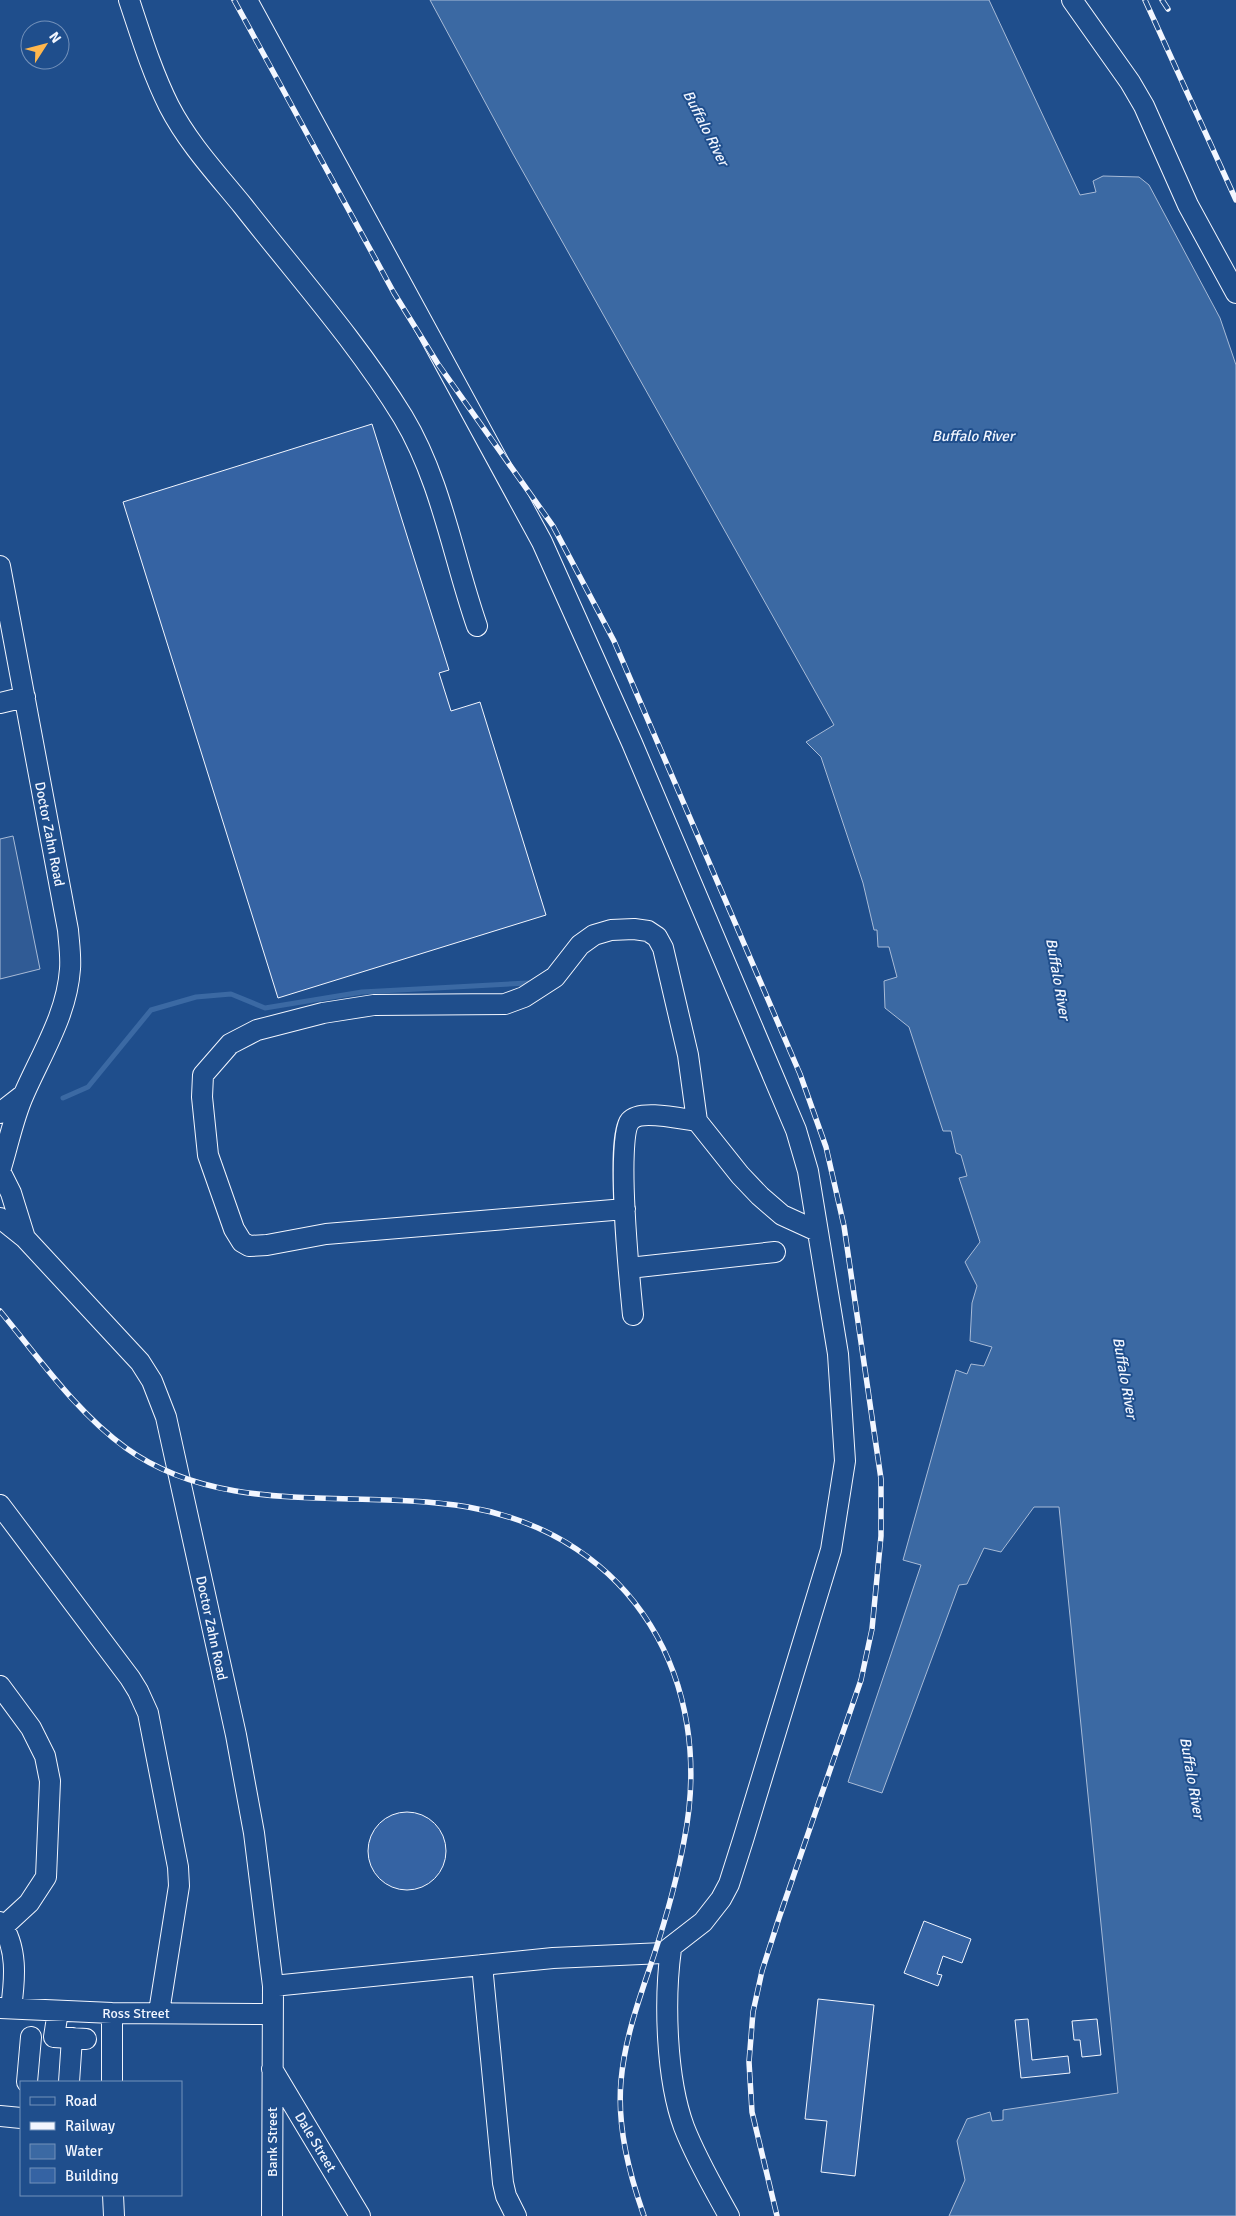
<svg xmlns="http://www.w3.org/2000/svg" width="1236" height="2216" viewBox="0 0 1236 2216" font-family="Signika,sans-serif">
<rect width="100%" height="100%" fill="#1f4e8c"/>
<path fill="#305b95" stroke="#a8bbd7" d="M13 836 40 969 0 979V839Z"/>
<path fill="#3b69a3" stroke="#a8bbd7" d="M430 0H989L1080 195 1096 192 1093 181 1103 176 1139 177 1149 185 1220 318 1236 365V2216H949L965 2180 957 2141 967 2119 990 2112 992 2121 1003 2120V2110L1118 2093 1059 1507H1034L1001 1552 984 1548 967 1584 959 1585 882 1793 848 1782 921 1565 903 1560 956 1370 967 1374 971 1364 984 1366 992 1347 970 1341 972 1303 977 1286 965 1262 980 1242 959 1178 967 1176 961 1155 956 1153 951 1131H943L909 1027 885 1008 884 981 897 977 889 947H878L877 930H874L863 883 821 757 806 742 834 725 513 154Z"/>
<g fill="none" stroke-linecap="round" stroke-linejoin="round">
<path stroke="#3b69a3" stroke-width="5" d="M63 1098 88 1087 151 1010 196 997 231 994 265 1008 362 992 528 983"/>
</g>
<path fill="#3563a3" stroke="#f2f6ff" d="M372 424 449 670 439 673 451 711 480 702 546 915 278 998 123 502Z
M368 1851a39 39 0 1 1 78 0a39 39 0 1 1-78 0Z
M924 1921 971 1939 962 1963 943 1956 937 1974 942 1975 938 1986 904 1973Z
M818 1999 874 2005 855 2176 821 2172 827 2121 805 2119Z
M1028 2019 1032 2060 1068 2056 1070 2073 1021 2078 1015 2020Z
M1097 2019 1101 2055 1082 2057 1080 2040H1074L1072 2021Z"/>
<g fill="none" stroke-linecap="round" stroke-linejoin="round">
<defs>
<path id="minor" d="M129 0C141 36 152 72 169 106 188 143 217 174 243 206 297 275 357 342 403 417 441 480 453 557 477 626
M247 0 542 542 632 743 796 1130 808 1171 838 1354 845 1461 831 1550 743 1840 729 1884 721 1899 703 1922 663 1953 553 1958 273 1986
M1072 0 1130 82 1144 106 1188 205 1236 293
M0 566 68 930C69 943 71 956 70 969 67 1014 42 1053 24 1094 13 1118 8 1146 0 1171
M0 703 25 697
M0 1113 23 1095
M0 1171 11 1193 25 1238
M625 1209 326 1234 267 1245 249 1246 242 1242 234 1229 208 1155 202 1097 203 1075 230 1044 257 1030 323 1013 374 1005 505 1004 524 997 555 977 580 945 594 935 611 930 634 929 648 931 657 937 663 948 688 1055 697 1121 740 1175 760 1196 782 1215 817 1231
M0 1218 25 1238 140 1362 152 1381 166 1417 236 1735 254 1833 273 1986 272 2216
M629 1268 775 1252
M633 1315C630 1285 615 1139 630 1121 640 1109 682 1119 697 1121
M0 1505 130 1678 138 1691 148 1713 178 1867 179 1886 159 2012
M0 1686 31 1728 45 1756 50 1781 46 1877 29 1903 3 1927
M0 1922C18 1947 15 1979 11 2008
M671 1949C664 2000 666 2078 684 2127 696 2158 713 2187 729 2216
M482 1965 503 2183 506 2196 516 2216
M0 2008 112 2013 271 2014
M58 2011 54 2037 86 2039
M112 2013V2082
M272 2069 360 2216
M27 2082 31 2037
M69 2082 72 2038
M0 2116 21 2118
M113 2195 114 2216"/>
</defs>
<use href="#minor" stroke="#f2f6ff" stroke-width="22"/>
<use href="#minor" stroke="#1f4e8c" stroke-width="20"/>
<defs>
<path id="rail" d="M234 0 394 293 438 364 553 526 614 641 800 1074 826 1147 844 1226 881 1479V1536L872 1629 861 1680 779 1918 762 1971 753 2012 749 2062 752 2112 777 2216
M1145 0 1236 200
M1162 0 1168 9
M0 1311C39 1358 76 1412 126 1448 225 1519 355 1488 468 1507 634 1536 716 1681 684 1841 677 1879 666 1918 654 1955 640 1997 625 2036 621 2081 617 2127 629 2173 644 2216"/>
</defs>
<use href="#rail" stroke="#f2f6ff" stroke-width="5.5"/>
<use href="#rail" stroke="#1f4e8c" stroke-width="4" stroke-dasharray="11" stroke-linecap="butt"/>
</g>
<g text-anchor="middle" stroke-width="4" stroke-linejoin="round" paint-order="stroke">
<g font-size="14" fill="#f2f6ff" stroke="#1f4e8c">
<text transform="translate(50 834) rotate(79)" y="5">Doctor Zahn Road</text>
<text transform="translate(212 1628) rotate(78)" y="5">Doctor Zahn Road</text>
<text x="136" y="2018">Ross Street</text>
<text transform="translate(272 2142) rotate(-90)" y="5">Bank Street</text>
<text transform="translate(316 2142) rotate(59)" y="5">Dale Street</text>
</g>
<g font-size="15" font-style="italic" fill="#f2f6ff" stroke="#1f4e8c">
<text transform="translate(706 128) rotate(63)" y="5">Buffalo River</text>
<text x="973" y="441">Buffalo River</text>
<text transform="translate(1058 979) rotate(80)" y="5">Buffalo River</text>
<text transform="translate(1125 1378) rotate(80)" y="5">Buffalo River</text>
<text transform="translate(1192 1778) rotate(80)" y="5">Buffalo River</text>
</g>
</g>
<rect x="20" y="2081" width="162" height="115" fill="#1f4e8c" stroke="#7391ba"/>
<rect x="30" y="2097" width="25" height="8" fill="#1f4e8c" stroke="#7391ba"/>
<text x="65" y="2106" font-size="15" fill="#f2f6ff">Road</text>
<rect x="30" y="2122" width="25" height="8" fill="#f2f6ff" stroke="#7391ba"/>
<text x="65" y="2131" font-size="15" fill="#f2f6ff">Railway</text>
<rect x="30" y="2144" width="25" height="15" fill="#3b69a3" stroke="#7391ba"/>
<text x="65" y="2156" font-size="15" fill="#f2f6ff">Water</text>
<rect x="30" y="2168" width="25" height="15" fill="#3563a3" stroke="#7391ba"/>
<text x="65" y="2181" font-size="15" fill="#f2f6ff">Building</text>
<g transform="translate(45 45) rotate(54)"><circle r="24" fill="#1f4e8c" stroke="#7391ba"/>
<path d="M0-4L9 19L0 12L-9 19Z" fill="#ffb74d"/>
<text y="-8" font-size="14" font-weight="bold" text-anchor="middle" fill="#f2f6ff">N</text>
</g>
</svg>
